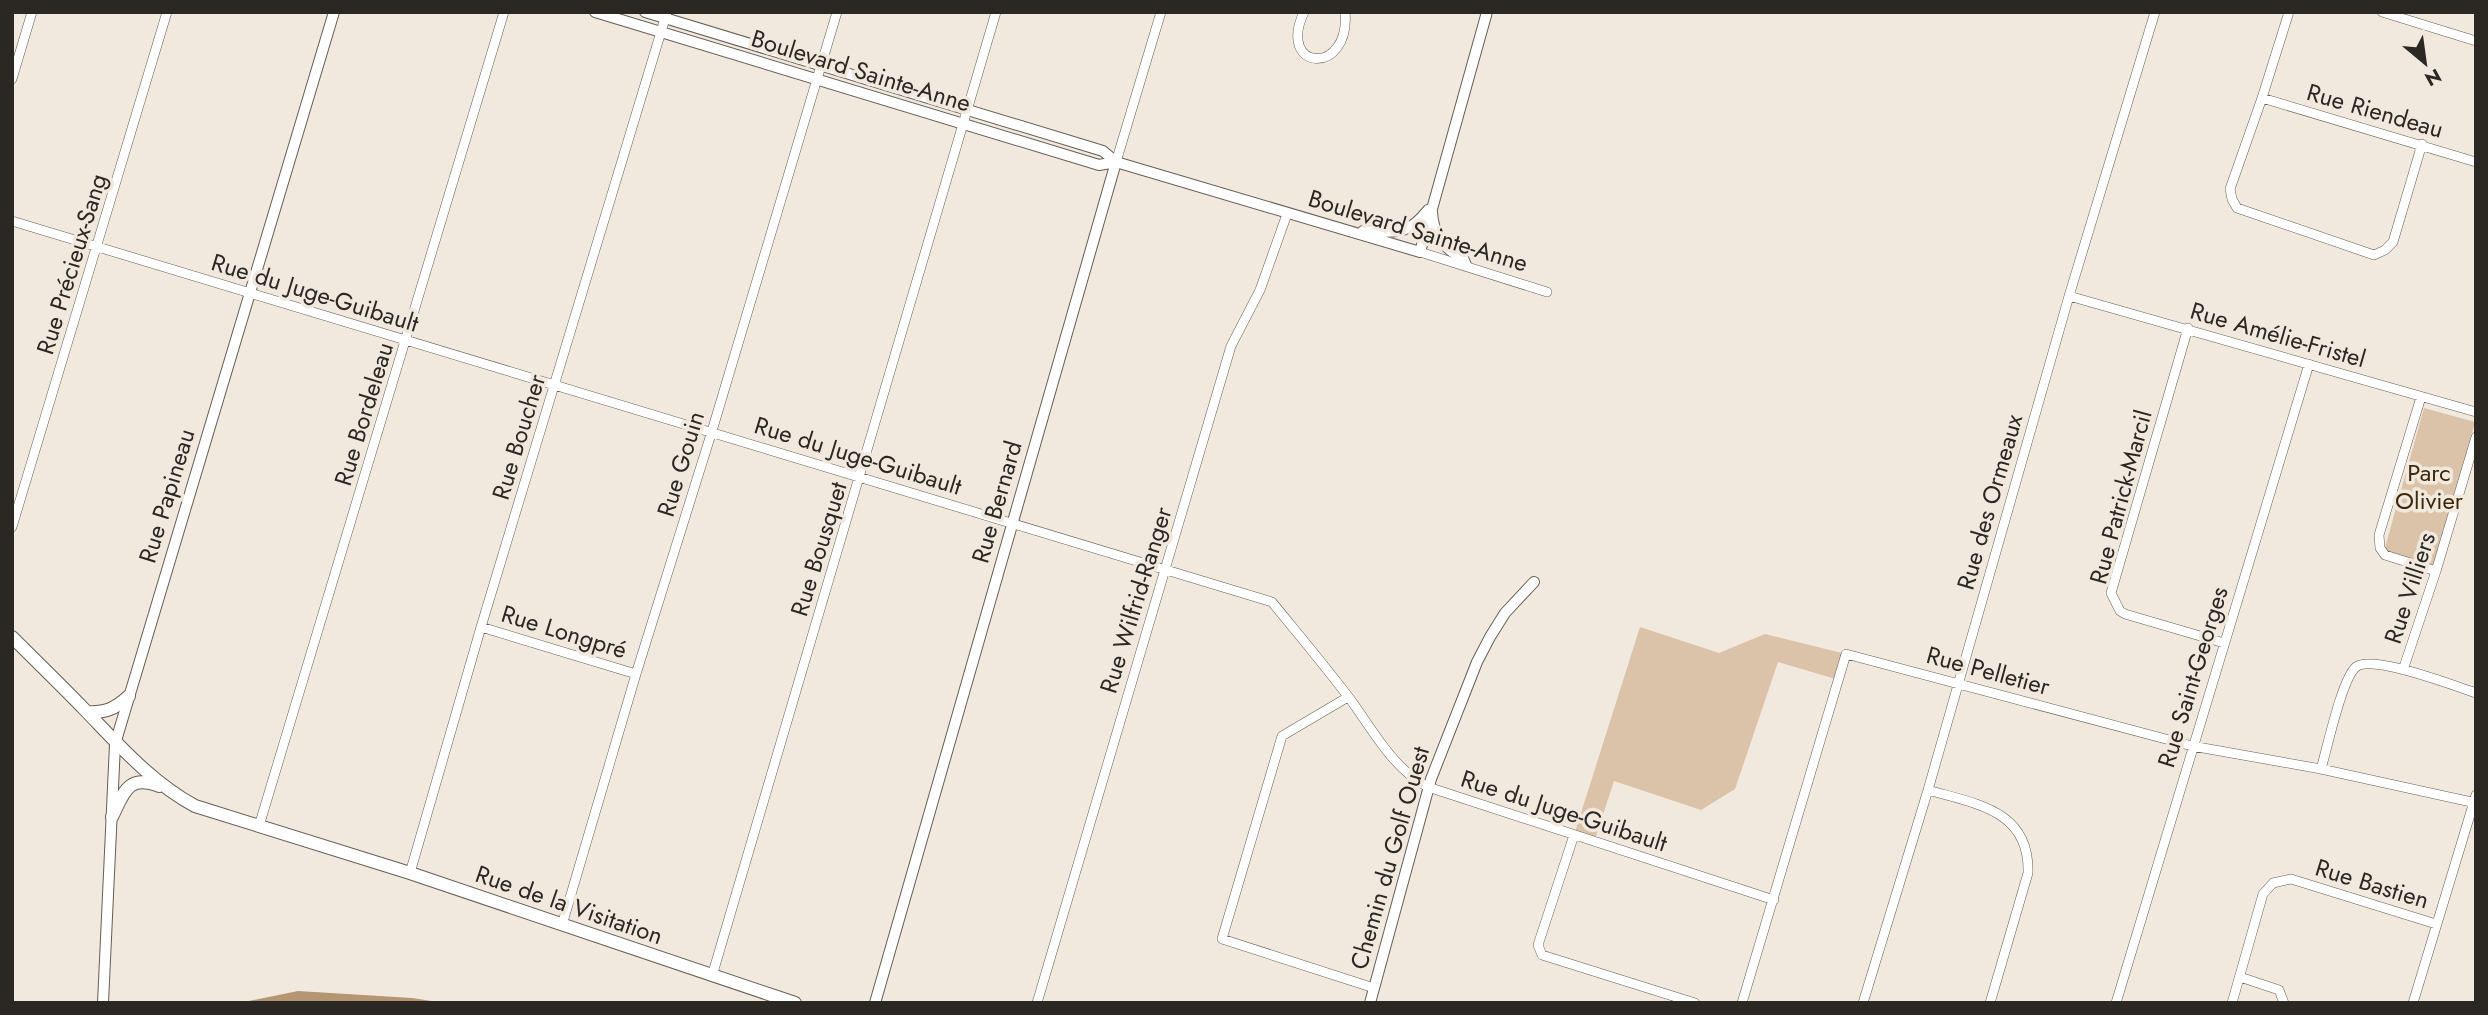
<svg xmlns="http://www.w3.org/2000/svg" width="2488" height="1015" viewBox="0 0 2488 1015" font-family="Jost,sans-serif">
<rect width="100%" height="100%" fill="#f1e8de"/>
<path fill="#dac3a8" d="M2424 408 2475 422 2434 565 2384 551Z
M1640 627 1719 653 1765 634 1846 654 1839 680 1778 662 1735 789 1701 810 1614 781 1594 842 1574 835Z"/>
<path fill="#b49672" d="M298 991 412 998 445 1003H239Z"/>
<g fill="none" stroke-linecap="round" stroke-linejoin="round">
<defs>
<path id="minor" d="M1304 12C1276 72 1351 76 1345 12
M2289 12 2262 98 2230 189 2232 199 2237 208 2374 255 2385 250 2393 242 2422 144
M2382 12 2476 41
M12 79 32 12
M2262 98 2476 162
M1116 162 1161 12
M12 221 1272 602C1298 634 1325 666 1350 699 1373 730 1393 769 1428 787L1774 900
M1420 252 1547 292
M2069 296 2476 412
M2188 328 2111 593 2120 611 2125 614 2224 643
M2421 397 2379 535 2380 548 2385 555 2436 571
M12 527 167 12
M481 627 636 674
M2403 670 2436 571 2476 437
M1348 697 1282 736 1222 939 1374 988
M2321 769C2327 749 2342 678 2356 667 2372 654 2455 686 2476 693
M1928 790C1976 804 2030 810 2028 873L1990 1003
M259 826 504 12
M1574 835 1538 945 1542 955 1695 1003
M410 873 481 627 667 12
M562 925 636 674 712 431 837 12
M712 976 996 12
M2240 977 2279 990 2284 1003
M1037 1003 1231 346 1260 290 1287 214
M1742 1003 1846 654 2192 746 2321 769 2476 803
M1863 1003 1928 790 2069 296 2155 12
M2116 1003 2309 364
M2232 1003 2263 894 2273 883 2291 879 2436 924
M2413 1003 2476 795"/>
<path id="tertiary" d="M595 12 1099 165 1116 162
M645 12 1103 151 1116 162 1420 252 1487 12
M1432 212C1433 233 1444 250 1463 258L1466 265
M1363 231C1394 231 1406 238 1428 210
M103 1003 115 744 334 12
M875 1003 1116 162
M1370 1003 1431 779 1477 662 1490 637 1505 613 1534 582"/>
<path id="secondary" d="M12 637C37 662 61 685 85 710 119 745 151 782 195 806L410 873 795 1003
M87 712C105 713 115 709 129 696
M112 817C124 792 128 774 159 786"/>
</defs>
<use href="#minor" stroke="#665f56" stroke-width="10"/>
<use href="#tertiary" stroke="#665f56" stroke-width="12"/>
<use href="#secondary" stroke="#665f56" stroke-width="14"/>
<use href="#minor" stroke="#fff" stroke-width="9"/>
<use href="#tertiary" stroke="#fff" stroke-width="10"/>
<use href="#secondary" stroke="#fff" stroke-width="12"/>
</g>
<g text-anchor="middle" stroke-width="7" stroke-linejoin="round" paint-order="stroke">
<g font-size="24" fill="#2b2824" stroke="#f1e8de">
<text transform="translate(861 71) rotate(17)" y="8">Boulevard Sainte-Anne</text>
<text transform="translate(2375 111) rotate(16)" y="8">Rue Riendeau</text>
<text transform="translate(1418 231) rotate(17)" y="8">Boulevard Sainte-Anne</text>
<text transform="translate(72 264) rotate(-73)" y="8">Rue Précieux-Sang</text>
<text transform="translate(315 293) rotate(17)" y="8">Rue du Juge-Guibault</text>
<text transform="translate(2278 335) rotate(16)" y="8">Rue Amélie-Fristel</text>
<text transform="translate(364 414) rotate(-73)" y="8">Rue Bordeleau</text>
<text transform="translate(519 437) rotate(-73)" y="8">Rue Boucher</text>
<text transform="translate(858 456) rotate(17)" y="8">Rue du Juge-Guibault</text>
<text transform="translate(681 464) rotate(-73)" y="8">Rue Gouin</text>
<text transform="translate(167 496) rotate(-73)" y="8">Rue Papineau</text>
<text transform="translate(2121 497) rotate(-75)" y="8">Rue Patrick-Marcil</text>
<text transform="translate(997 502) rotate(-74)" y="8">Rue Bernard</text>
<text transform="translate(1990 502) rotate(-74)" y="8">Rue des Ormeaux</text>
<text transform="translate(819 549) rotate(-73)" y="8">Rue Bousquet</text>
<text transform="translate(2410 588) rotate(-72)" y="8">Rue Villiers</text>
<text transform="translate(1136 600) rotate(-73)" y="8">Rue Wilfrid-Ranger</text>
<text transform="translate(564 632) rotate(17)" y="8">Rue Longpré</text>
<text transform="translate(1988 671) rotate(15)" y="8">Rue Pelletier</text>
<text transform="translate(2193 677) rotate(-73)" y="8">Rue Saint-Georges</text>
<text transform="translate(1564 811) rotate(18)" y="8">Rue du Juge-Guibault</text>
<text transform="translate(1390 858) rotate(-74)" y="8">Chemin du Golf Ouest</text>
<text transform="translate(2372 884) rotate(17)" y="8">Rue Bastien</text>
<text transform="translate(569 905) rotate(19)" y="8">Rue de la Visitation</text>
</g>
<g font-size="24" fill="#3e2809" stroke="#f1e8de">
<text x="2429" y="481">Parc<tspan x="2429" dy="28">Olivier</tspan></text>
</g>
</g>
<rect width="2488" height="1015" fill="none" stroke="#2b2824" stroke-width="28"/>
<g transform="translate(2425 63) rotate(151)" stroke="#f1e8de" stroke-width="5" paint-order="stroke">
<path d="M0-5L12 26L0 18L-12 26Z" fill="#2b2824"/>
<text y="-10" font-size="19" font-weight="bold" text-anchor="middle" fill="#2b2824">N</text>
</g>
</svg>
